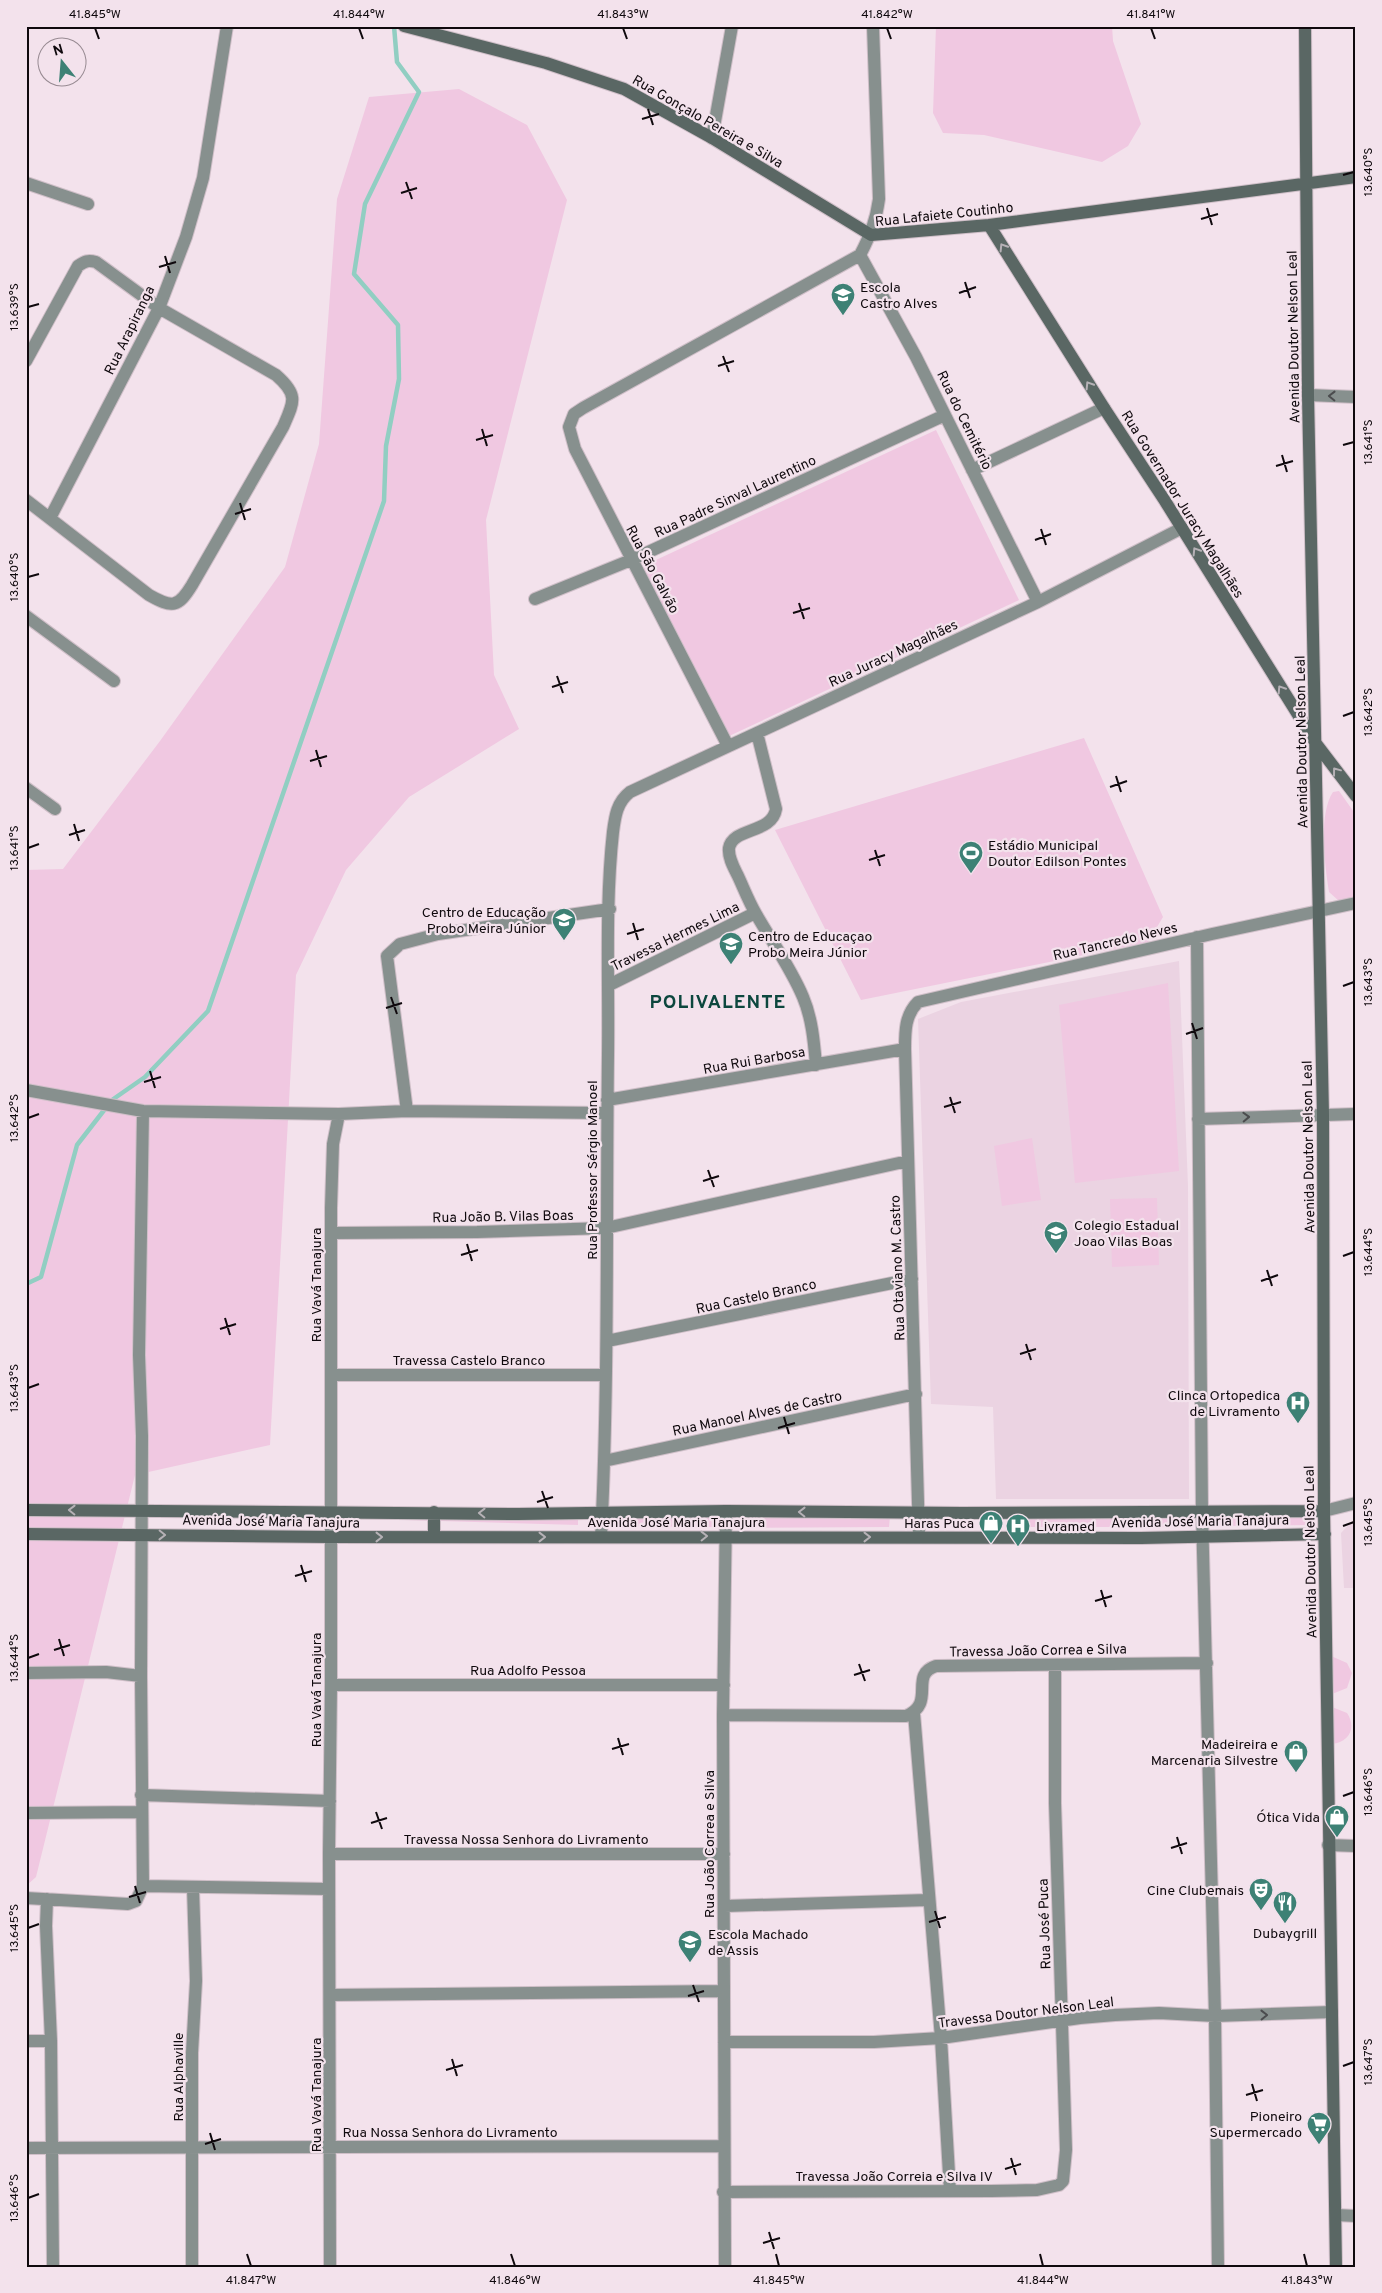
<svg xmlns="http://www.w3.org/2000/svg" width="1382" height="2293" viewBox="0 0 1382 2293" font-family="Overpass,sans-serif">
<rect width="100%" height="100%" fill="#f3e2ec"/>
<path fill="#ebd3e2" d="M1179 961 1188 1186 1189 1499H996L993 1407 931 1404 918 1019 961 1002Z
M1356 1517V1588H1344L1341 1533Z"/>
<path fill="#f0c8e1" d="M936 26H1112L1113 41 1141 124 1128 146 1102 162 984 135 943 133 933 113Z
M459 89 527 125 567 200 486 520 494 675 519 729 409 797 346 870 296 975 270 1445 135 1475 36 1877 26 1886V870L63 869 160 741 285 567 319 444 337 199 369 97Z
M936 430 1019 600 727 737 643 566Z
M1084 738 1163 917 1148 942 861 1000 775 830Z
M1339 791 1356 815V896L1339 901 1329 892C1325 867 1318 814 1333 792Z
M1168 983 1179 1171 1075 1183 1059 1005Z
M1032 1138 1041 1200 1002 1206 994 1146Z
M1157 1198 1159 1265 1112 1267 1110 1199Z
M369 1514 578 1518V1525L369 1519Z
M1007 1514 1193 1517V1527H1006L1008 1520Z
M1309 1515 1310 1525 1213 1526 1215 1516Z
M745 1516H890L889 1527 742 1528Z
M613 1517H714L713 1527 613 1526Z
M1331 1656 1347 1663 1352 1673 1347 1688 1332 1694Z
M1332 1707 1347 1713C1357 1728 1349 1742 1332 1744Z"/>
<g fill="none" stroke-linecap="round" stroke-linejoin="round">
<path stroke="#91cec2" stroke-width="4.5" d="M26 1284 41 1277 77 1145 112 1100 145 1077 208 1011 384 501 386 446 399 379 398 325 354 274 365 204 419 92 397 62 394 26"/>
<defs>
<path id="street" d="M712 138 732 26
M26 183 88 204
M860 255 916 357 1038 602
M26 361 78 266C85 261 88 260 96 262L159 308 276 375C299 395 294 402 283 427L192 585C178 608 172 608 149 595L26 500
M1308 395 1356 397
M972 470 1104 408
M50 518 159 308 186 237 203 178 227 26
M535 599 631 560 945 415
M26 616 114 681
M757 733 776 809C772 834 733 827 729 848 728 858 734 868 738 876 744 889 749 902 756 914 772 942 791 968 803 997 812 1018 814 1042 816 1065
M728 746 575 449 569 427 574 414 583 408 860 255C870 236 876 221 879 199L873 26
M26 788 55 809
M1197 937 1202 1513 1215 2016 1218 2267
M609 985 755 913
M26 1090 143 1111 339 1114 407 1111 606 1113
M607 1100 905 1049
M407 1111 387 956 400 944 438 934 610 909
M1198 1119 1356 1114
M331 1233 477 1232 606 1228 908 1161
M607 1341 912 1279
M331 1375H606
M604 1461 916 1394
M1324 1511 1356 1503
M601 1537C609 1376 606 1215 608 1055 609 981 605 905 613 832 615 816 617 802 630 792L1038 602 1182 528
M919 1537 905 1049C905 1031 905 1015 918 1002L1212 934 1356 903
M26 1673 106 1672 141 1676
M331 1685H724
M914 1713 941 2038 950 2191
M723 1715 906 1716C937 1703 908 1675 936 1666L1207 1663
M141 1795 330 1801
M26 1813 142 1812
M1328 1845 1356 1846
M329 1854H724
M143 1886 329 1889
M26 1898 128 1904 136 1901 143 1886 141 1676 142 1436 139 1355 143 1111
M47 1899 46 1926 51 2041 53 2267
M725 1906 928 1900
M330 1995 724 1991
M26 2041H51
M724 2042H874L941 2038 1080 2018 1115 2015 1159 2013 1215 2016 1332 2012
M26 2148 723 2146
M723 2192 991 2191 1037 2190 1059 2185 1063 2181 1066 2150 1055 1803V1665
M1336 2215 1356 2216
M192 2267V2053L196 1981 193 1888
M330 2267 329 1854 331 1685V1208L333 1144 339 1114
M725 2267 723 1715 726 1511"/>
<path id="secondary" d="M404 26 546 63 624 89 712 138 871 235 989 225 1356 177
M1305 26 1308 395 1323 1115 1324 1511 1336 2267
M989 225 1104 408 1165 501 1317 745 1356 796
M26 1510 518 1514 726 1511 962 1513 1324 1511
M26 1534 330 1537 1141 1538 1325 1534
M434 1537V1512"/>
</defs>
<use href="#street" stroke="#cfbfc8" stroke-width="14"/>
<use href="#secondary" stroke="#cfbfc8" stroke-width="14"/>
<use href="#street" stroke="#87908e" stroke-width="12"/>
<use href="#secondary" stroke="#5a6764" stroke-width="12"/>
</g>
<defs><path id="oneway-chevron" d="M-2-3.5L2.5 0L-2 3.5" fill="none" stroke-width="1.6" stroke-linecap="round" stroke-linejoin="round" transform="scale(1.25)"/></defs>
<g stroke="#b6b1b6">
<use href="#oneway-chevron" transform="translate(1003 247) rotate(-122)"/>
<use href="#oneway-chevron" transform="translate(1089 385) rotate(-122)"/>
<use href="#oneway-chevron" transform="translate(1196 551) rotate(-122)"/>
<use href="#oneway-chevron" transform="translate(1281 689) rotate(-123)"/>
<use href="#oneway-chevron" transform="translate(1336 771) rotate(-127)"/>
<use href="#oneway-chevron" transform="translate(72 1510) rotate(-179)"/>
<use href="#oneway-chevron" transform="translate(802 1512) rotate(-179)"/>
<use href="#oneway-chevron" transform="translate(482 1513) rotate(-179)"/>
<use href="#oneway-chevron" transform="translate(162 1535) rotate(1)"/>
<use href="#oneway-chevron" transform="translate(704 1536) rotate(-1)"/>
<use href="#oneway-chevron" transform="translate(379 1537)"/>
<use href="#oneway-chevron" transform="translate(542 1537)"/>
<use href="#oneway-chevron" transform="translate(867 1537)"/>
</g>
<g stroke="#4b4c4e">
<use href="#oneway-chevron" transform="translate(1332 396) rotate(-179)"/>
<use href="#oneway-chevron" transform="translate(1246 1117) rotate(-2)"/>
<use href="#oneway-chevron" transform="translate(1264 2015) rotate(-1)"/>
</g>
<path fill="none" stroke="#0f090d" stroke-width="2" d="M95 28 99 39M359 28 363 39M623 28 627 39M887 28 891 39M1151 28 1155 39M648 109 653 125M642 119 659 114M1343 175 1354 172M406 182 412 199M401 193 417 188M1207 208 1212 225M1201 219 1218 214M165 256 170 273M159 267 176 262M965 282 970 298M959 293 976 287M28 307 39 304M723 356 729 372M718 366 734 361M482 429 487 446M476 440 493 435M1343 445 1354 442M1282 455 1287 472M1276 466 1293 461M240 503 245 520M235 514 251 509M1041 529 1046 545M1035 540 1051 534M28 577 39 574M799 603 804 619M793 613 810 608M557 676 563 693M552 687 568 682M1343 716 1354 712M316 750 321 767M310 761 327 756M1116 776 1121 792M1110 787 1127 781M74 824 79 841M69 835 85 830M28 848 39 844M875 850 880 866M869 860 885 855M633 923 638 940M627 934 644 929M1343 986 1354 982M391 997 397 1014M386 1008 402 1003M1192 1023 1197 1039M1186 1034 1203 1028M150 1071 155 1088M144 1082 161 1077M950 1097 955 1113M944 1107 961 1102M28 1118 39 1114M708 1170 714 1187M703 1181 719 1176M467 1244 472 1261M461 1255 478 1250M1343 1256 1354 1252M1267 1270 1272 1286M1261 1281 1278 1275M225 1318 230 1335M220 1329 236 1324M1026 1344 1031 1360M1020 1354 1036 1349M28 1388 39 1384M784 1417 789 1434M778 1428 795 1423M542 1491 548 1508M537 1502 553 1497M1343 1526 1354 1522M301 1565 306 1582M295 1576 312 1571M1101 1590 1106 1607M1095 1601 1112 1596M59 1639 64 1656M54 1650 70 1645M28 1658 39 1654M859 1664 865 1681M854 1675 870 1670M618 1738 623 1755M612 1749 629 1744M1343 1796 1354 1792M376 1812 382 1829M371 1823 387 1818M1177 1837 1182 1854M1171 1848 1187 1843M135 1886 140 1903M129 1897 146 1892M935 1911 940 1928M929 1922 946 1917M28 1928 39 1924M693 1985 699 2002M688 1996 704 1991M452 2059 457 2076M1343 2066 1354 2062M446 2070 463 2065M1252 2084 1257 2101M1246 2095 1263 2090M210 2133 215 2150M205 2144 221 2139M1011 2158 1016 2175M1005 2169 1021 2164M28 2198 39 2194M769 2232 774 2249M763 2243 780 2238M247 2254 251 2266M511 2254 515 2266M776 2254 779 2266M1040 2254 1043 2266M1304 2254 1307 2266"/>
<defs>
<symbol id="school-pin" viewBox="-11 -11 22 30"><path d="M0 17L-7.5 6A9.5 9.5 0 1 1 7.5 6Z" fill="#3d8175" stroke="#f3e2ec"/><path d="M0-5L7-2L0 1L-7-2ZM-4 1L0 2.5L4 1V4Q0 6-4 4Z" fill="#fff"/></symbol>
<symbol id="stadium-pin" viewBox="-11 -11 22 30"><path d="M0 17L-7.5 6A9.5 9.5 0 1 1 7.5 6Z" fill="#3d8175" stroke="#f3e2ec"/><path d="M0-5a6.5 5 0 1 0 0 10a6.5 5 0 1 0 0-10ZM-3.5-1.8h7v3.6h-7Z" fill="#fff"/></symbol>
<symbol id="hospital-pin" viewBox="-11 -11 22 30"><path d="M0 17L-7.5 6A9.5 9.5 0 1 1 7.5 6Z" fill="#3d8175" stroke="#f3e2ec"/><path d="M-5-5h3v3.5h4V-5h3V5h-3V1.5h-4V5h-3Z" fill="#fff"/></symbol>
<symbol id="shop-pin" viewBox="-11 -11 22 30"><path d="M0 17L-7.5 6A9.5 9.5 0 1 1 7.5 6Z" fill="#3d8175" stroke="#f3e2ec"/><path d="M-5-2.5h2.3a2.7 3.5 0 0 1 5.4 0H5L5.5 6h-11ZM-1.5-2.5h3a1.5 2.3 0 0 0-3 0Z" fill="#fff"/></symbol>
<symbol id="theatre-pin" viewBox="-11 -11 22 30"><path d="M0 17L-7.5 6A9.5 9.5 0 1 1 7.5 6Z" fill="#3d8175" stroke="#f3e2ec"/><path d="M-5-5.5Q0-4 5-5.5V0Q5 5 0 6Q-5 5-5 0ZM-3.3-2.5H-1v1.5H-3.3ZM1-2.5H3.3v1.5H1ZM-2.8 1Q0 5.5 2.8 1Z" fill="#fff"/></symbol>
<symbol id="restaurant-pin" viewBox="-11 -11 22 30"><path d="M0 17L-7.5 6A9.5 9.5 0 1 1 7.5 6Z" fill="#3d8175" stroke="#f3e2ec"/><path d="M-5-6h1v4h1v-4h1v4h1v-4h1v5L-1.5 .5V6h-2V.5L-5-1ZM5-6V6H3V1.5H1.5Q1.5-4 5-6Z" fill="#fff"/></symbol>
<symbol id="supermarket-pin" viewBox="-11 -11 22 30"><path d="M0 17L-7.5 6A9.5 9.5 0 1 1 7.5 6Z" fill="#3d8175" stroke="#f3e2ec"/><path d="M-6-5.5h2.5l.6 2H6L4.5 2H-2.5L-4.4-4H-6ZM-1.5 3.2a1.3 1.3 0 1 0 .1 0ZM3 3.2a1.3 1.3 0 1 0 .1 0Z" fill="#fff"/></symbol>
</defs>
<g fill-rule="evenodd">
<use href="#school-pin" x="829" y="281" width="28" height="38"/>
<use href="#stadium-pin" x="957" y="839" width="28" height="38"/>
<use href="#school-pin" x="550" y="906" width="28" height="38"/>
<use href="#school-pin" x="717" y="930" width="28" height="38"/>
<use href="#school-pin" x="1042" y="1219" width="28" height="38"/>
<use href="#hospital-pin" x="1284" y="1389" width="28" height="38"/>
<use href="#shop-pin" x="977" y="1509" width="28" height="38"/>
<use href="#hospital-pin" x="1004" y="1512" width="28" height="38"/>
<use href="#shop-pin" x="1282" y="1738" width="28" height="38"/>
<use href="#shop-pin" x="1323" y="1803" width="28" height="38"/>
<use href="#theatre-pin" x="1247" y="1876" width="28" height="38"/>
<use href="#restaurant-pin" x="1271" y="1889" width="28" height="38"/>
<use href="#school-pin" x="676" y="1928" width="28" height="38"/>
<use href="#supermarket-pin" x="1305" y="2110" width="28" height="38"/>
</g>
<g text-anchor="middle" stroke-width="4.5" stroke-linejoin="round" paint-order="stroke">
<g font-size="14" fill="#0f090d" stroke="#f3e2ec">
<text transform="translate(708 121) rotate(30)" y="5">Rua Gonçalo Pereira e Silva</text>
<text transform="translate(944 214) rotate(-6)" y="5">Rua Lafaiete Coutinho</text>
<text transform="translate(129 330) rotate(-64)" y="5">Rua Arapiranga</text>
<text transform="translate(1293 337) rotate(-91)" y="5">Avenida Doutor Nelson Leal</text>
<text transform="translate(965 420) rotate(64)" y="5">Rua do Cemitério</text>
<text transform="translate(735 496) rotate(-25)" y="5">Rua Padre Sinval Laurentino</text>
<text transform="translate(1183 504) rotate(58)" y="5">Rua Governador Juracy Magalhães</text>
<text transform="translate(653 569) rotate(62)" y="5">Rua São Galvão</text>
<text transform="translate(893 653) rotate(-25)" y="5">Rua Juracy Magalhães</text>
<text transform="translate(1301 742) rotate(-91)" y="5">Avenida Doutor Nelson Leal</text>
<text transform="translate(675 936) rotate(-26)" y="5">Travessa Hermes Lima</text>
<text transform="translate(1115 941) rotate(-13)" y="5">Rua Tancredo Neves</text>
<text transform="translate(754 1060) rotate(-10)" y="5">Rua Rui Barbosa</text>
<text transform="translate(1308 1147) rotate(-91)" y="5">Avenida Doutor Nelson Leal</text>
<text transform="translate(592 1170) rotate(-90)" y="5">Rua Professor Sérgio Manoel</text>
<text transform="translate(503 1216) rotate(-1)" y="5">Rua João B. Vilas Boas</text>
<text transform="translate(897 1268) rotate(-92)" y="5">Rua Otaviano M. Castro</text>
<text transform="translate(316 1285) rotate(-90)" y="5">Rua Vavá Tanajura</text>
<text transform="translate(756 1296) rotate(-12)" y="5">Rua Castelo Branco</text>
<text x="469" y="1365">Travessa Castelo Branco</text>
<text transform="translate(757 1413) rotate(-12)" y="5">Rua Manoel Alves de Castro</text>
<text transform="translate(271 1521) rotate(1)" y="5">Avenida José Maria Tanajura</text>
<text transform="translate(1200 1521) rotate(-1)" y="5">Avenida José Maria Tanajura</text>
<text x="676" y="1527">Avenida José Maria Tanajura</text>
<text transform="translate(1310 1552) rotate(-91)" y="5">Avenida Doutor Nelson Leal</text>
<text transform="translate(1038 1650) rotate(-1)" y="5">Travessa João Correa e Silva</text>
<text x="528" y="1675">Rua Adolfo Pessoa</text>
<text transform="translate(316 1690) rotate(-90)" y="5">Rua Vavá Tanajura</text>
<text x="526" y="1844">Travessa Nossa Senhora do Livramento</text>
<text transform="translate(709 1844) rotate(-90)" y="5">Rua João Correa e Silva</text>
<text transform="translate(1044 1924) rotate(-92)" y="5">Rua José Puca</text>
<text transform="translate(1026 2012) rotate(-7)" y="5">Travessa Doutor Nelson Leal</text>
<text transform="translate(178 2077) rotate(-90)" y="5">Rua Alphaville</text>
<text transform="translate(316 2095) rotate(-90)" y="5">Rua Vavá Tanajura</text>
<text x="450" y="2137">Rua Nossa Senhora do Livramento</text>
<text x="894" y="2181">Travessa João Correia e Silva IV</text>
</g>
<g font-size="14" fill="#0f090d" stroke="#f3e2ec" text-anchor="end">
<text x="860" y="292" text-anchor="start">Escola<tspan x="860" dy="16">Castro Alves</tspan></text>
<text x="988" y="850" text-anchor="start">Estádio Municipal<tspan x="988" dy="16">Doutor Edilson Pontes</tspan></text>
<text x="546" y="917">Centro de Educação<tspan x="546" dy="16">Probo Meira Júnior</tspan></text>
<text x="748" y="941" text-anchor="start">Centro de Educaçao<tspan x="748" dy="16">Probo Meira Júnior</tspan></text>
<text x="1074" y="1230" text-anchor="start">Colegio Estadual<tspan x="1074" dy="16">Joao Vilas Boas</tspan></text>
<text x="1280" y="1400">Clinca Ortopedica<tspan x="1280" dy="16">de Livramento</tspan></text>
<text x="974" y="1528">Haras Puca</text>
<text x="1036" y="1531" text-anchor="start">Livramed</text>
<text x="1278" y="1749">Madeireira e<tspan x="1278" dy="16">Marcenaria Silvestre</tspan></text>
<text x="1320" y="1822">Ótica Vida</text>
<text x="1244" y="1895">Cine Clubemais</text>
<text x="1285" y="1938" text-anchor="middle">Dubaygrill</text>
<text x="708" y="1939" text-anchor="start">Escola Machado<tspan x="708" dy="16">de Assis</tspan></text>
<text x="1302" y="2121">Pioneiro<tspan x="1302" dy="16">Supermercado</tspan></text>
</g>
<g font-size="19" font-weight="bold" letter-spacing="1" fill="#0c473e" stroke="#f3e2ec">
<text x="718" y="1008">POLIVALENTE</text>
</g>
</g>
<rect width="1382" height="2293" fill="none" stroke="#f3e2ec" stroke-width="55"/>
<g transform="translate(62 62) rotate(343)"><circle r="24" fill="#f3e2ec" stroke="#988b93"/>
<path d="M0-4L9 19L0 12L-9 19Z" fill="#3d8175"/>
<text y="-8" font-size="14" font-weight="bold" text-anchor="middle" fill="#0f090d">N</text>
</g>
<rect x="28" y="28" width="1326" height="2238" fill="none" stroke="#0f090d" stroke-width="2"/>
<g font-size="12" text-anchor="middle" fill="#0f090d">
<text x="95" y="18">41.845°W</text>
<text x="359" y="18">41.844°W</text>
<text x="623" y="18">41.843°W</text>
<text x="887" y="18">41.842°W</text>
<text x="1151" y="18">41.841°W</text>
<text transform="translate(1368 172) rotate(-90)" y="4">13.640°S</text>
<text transform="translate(14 307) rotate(-90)" y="4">13.639°S</text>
<text transform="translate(1368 442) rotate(-90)" y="4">13.641°S</text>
<text transform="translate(14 577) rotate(-90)" y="4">13.640°S</text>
<text transform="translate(1368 712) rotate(-90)" y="4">13.642°S</text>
<text transform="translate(14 848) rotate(-90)" y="4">13.641°S</text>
<text transform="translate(1368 982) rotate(-90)" y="4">13.643°S</text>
<text transform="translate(14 1118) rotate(-90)" y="4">13.642°S</text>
<text transform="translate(1368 1252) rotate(-90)" y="4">13.644°S</text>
<text transform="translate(14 1388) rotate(-90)" y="4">13.643°S</text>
<text transform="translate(1368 1522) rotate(-90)" y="4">13.645°S</text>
<text transform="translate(14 1658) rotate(-90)" y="4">13.644°S</text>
<text transform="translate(1368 1792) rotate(-90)" y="4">13.646°S</text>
<text transform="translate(14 1928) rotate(-90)" y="4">13.645°S</text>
<text transform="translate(1368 2062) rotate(-90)" y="4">13.647°S</text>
<text transform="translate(14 2198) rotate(-90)" y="4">13.646°S</text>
<text x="251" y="2284">41.847°W</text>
<text x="515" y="2284">41.846°W</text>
<text x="779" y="2284">41.845°W</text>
<text x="1043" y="2284">41.844°W</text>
<text x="1307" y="2284">41.843°W</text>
</g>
</svg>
